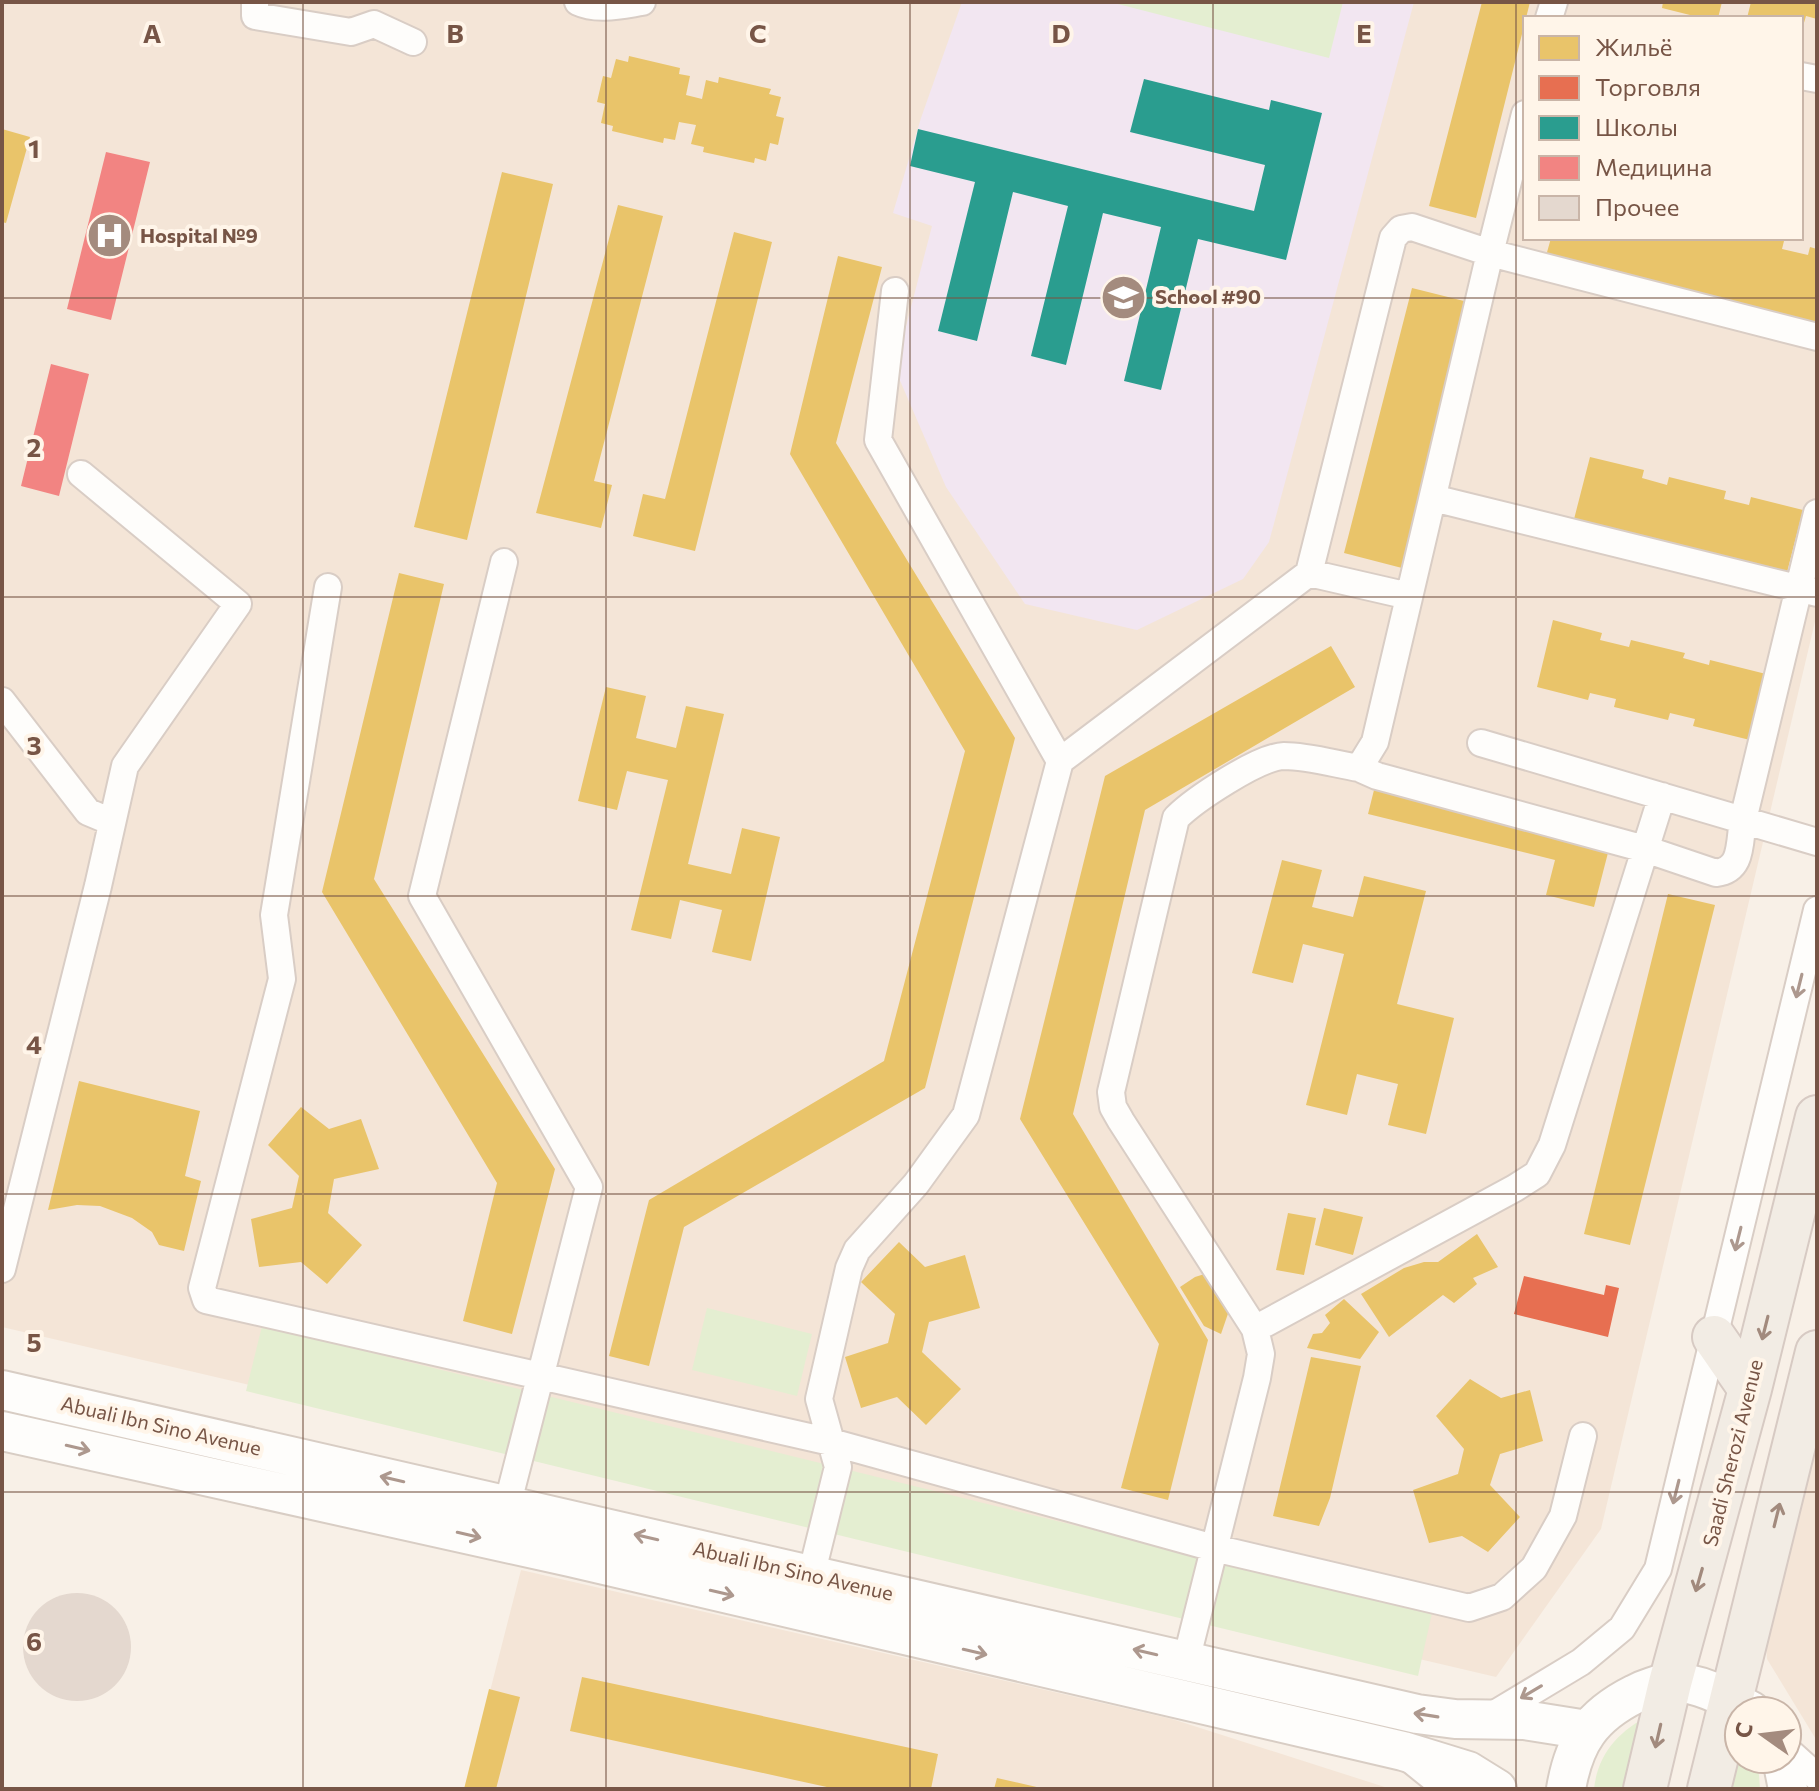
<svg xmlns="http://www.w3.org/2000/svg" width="1819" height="1791" viewBox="0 0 1819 1791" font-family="Commissioner,sans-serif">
<rect width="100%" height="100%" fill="#f8f0e7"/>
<path fill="#f4e5d7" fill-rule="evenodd" d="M2 2H1817V613L1601 1529 1496 1677 2 1327ZM1525 18H1801V238H1525Z
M1817 1414V1741L1767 1659 1764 1616Z
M521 1570 1172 1719 1391 1789H465Z"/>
<path fill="#f2e6f1" d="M962 2H1414L1269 542 1243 579 1137 630 1025 604 946 487 895 369 932 226 893 213 921 118Z"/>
<path fill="#e4eed1" d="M1110 2H1343L1329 58Z
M707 1308 812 1334 797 1396 692 1370Z
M262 1326 1432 1613 1418 1676 246 1391Z
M1650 1715 1631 1789H1594C1598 1753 1619 1731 1650 1715Z
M1739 1738V1759H1753L1759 1775 1760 1789H1724Z"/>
<path fill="#e9c46a" d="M1482 2H1530L1476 218 1429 206Z
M1663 2H1722L1718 18H1702L1662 8Z
M1751 2H1817V19L1806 16 1801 33V18H1747Z
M629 56 680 68 679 74 690 76 686 95 702 99 706 80 718 83 719 77 771 89 769 94 781 97 776 116 784 118 778 145 770 143 766 161 755 158 754 163 703 152 704 147 691 144 696 125 679 122 675 140 664 138 663 143 612 131 613 126 601 123 605 104 597 102 603 76 611 78 616 59 628 62Z
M2 129 30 137 6 223 2 222Z
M502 172 553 184 467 540 414 527Z
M618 205 663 216 594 481 612 485 601 528 536 513Z
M734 232 772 242 695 551 633 536 643 494 665 499Z
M1551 238H1773L1784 241 1782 249 1808 255 1810 247 1817 249V331L1790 324 1792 317 1767 311 1765 318 1544 263Z
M838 256 882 267 836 443 1015 738 925 1088 684 1227 649 1366 609 1356 649 1200 884 1061 965 751 790 454Z
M1412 288 1468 302 1402 568 1344 553Z
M1590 457 1644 470 1642 478 1667 485 1669 477 1726 491 1724 499 1749 505 1751 497 1803 510 1785 580 1734 567 1736 559 1710 553 1708 561 1652 546 1654 539 1628 532 1626 540 1572 527Z
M399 573 444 584 374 879 555 1169 512 1334 463 1321 497 1183 322 892Z
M1553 620 1602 633 1600 640 1629 647 1631 640 1685 653 1683 658 1709 665 1710 660 1766 674 1750 740 1693 726 1695 719 1670 713 1668 720 1614 707 1616 699 1590 693 1588 700 1537 687Z
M1331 646 1355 687 1145 810 1073 1114 1208 1340 1168 1500 1121 1488 1159 1344 1020 1119 1105 776Z
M606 687 646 696 636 738 676 748 686 706 724 714 688 864 731 874 742 828 780 837 751 961 712 952 722 910 680 900 671 939 631 930 668 780 627 771 617 810 578 801Z
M1375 786 1610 845 1594 907 1546 895 1555 860 1368 814Z
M1282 860 1322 870 1312 907 1353 917 1364 876 1426 891 1397 1004 1454 1018 1426 1134 1388 1125 1398 1084 1357 1074 1347 1115 1306 1105 1344 954 1303 944 1293 983 1252 973Z
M1668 894 1715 905 1630 1245 1584 1234Z
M79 1081 200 1111 185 1176 201 1181 184 1251 159 1245 152 1232 132 1218 100 1206 77 1205 48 1210Z
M301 1107 329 1129 361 1119 379 1169 334 1179 328 1213 362 1245 327 1284 301 1262 259 1267 251 1219 292 1208 299 1176 268 1145Z
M1324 1208 1363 1217 1353 1255 1315 1245Z
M1288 1213 1316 1218 1304 1275 1276 1270Z
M1477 1234 1498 1267 1473 1278 1477 1284 1454 1303 1443 1295 1389 1337 1361 1294 1404 1268 1424 1262H1438Z
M899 1242 925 1267 965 1255 980 1308 929 1322 922 1352 961 1389 926 1425 897 1397 861 1408 845 1357 888 1343 895 1314 861 1282Z
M1214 1271 1232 1302 1221 1334 1204 1326 1180 1287 1195 1277Z
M1344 1299 1379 1332 1360 1359 1307 1348 1313 1334 1322 1333 1330 1323 1325 1315Z
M1311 1357 1361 1366 1330 1498 1319 1526 1273 1516Z
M1470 1379 1501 1398 1530 1390 1543 1441 1500 1454 1490 1485 1520 1517 1488 1552 1462 1536 1429 1543 1413 1490 1458 1474 1464 1449 1436 1416Z
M582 1677 938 1754 931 1789H836L570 1731Z
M489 1689 520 1697 496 1789H464Z
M997 1778 1041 1788V1789H994Z"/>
<path fill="#e76f51" d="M1524 1276 1604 1295 1606 1285 1619 1288 1608 1337 1514 1314Z"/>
<path fill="#2a9d8f" d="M1144 79 1269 110 1271 100 1322 113 1286 260 1198 239 1161 390 1124 381 1161 227 1103 213 1066 365 1031 356 1068 206 1013 192 977 341 938 331 975 182 910 166 918 129 1254 211 1265 165 1130 132Z"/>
<path fill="#f28482" d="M106 152 150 162 111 320 67 309Z
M51 364 89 374 59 496 21 486Z"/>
<path fill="#e4d8cf" d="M23 1647a54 54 0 1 1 108 0a54 54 0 1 1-108 0Z"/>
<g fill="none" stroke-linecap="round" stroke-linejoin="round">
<defs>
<path id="street" d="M255 2V16L351 32 374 24 413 42
M578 2C597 11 622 5 642 2
M1549 18 1554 2
M1801 76 1817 79
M1433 498 1817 593
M504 562 422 896 589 1187 507 1506
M1309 573 1393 238 1401 229 1412 227 1490 253 1817 337
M328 587 274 915 282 979 202 1288 206 1300 831 1442 1214 1548 1469 1608 1502 1597 1534 1568 1563 1516 1583 1436
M2 701 88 812 112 822
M1481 743 1817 842
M1060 761 1309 573 1409 596
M1359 768 1377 776 1645 849 1716 873C1743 870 1739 843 1743 820L1817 513
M2 1269 98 886 125 766 238 604 81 474
M1255 1329 1515 1188 1537 1174 1552 1145 1662 796
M807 1592 838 1467 819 1399 849 1268 857 1250 916 1184 966 1115 1060 761 878 440 895 291
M1186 1661 1257 1378 1261 1354 1255 1329 1121 1121 1113 1107 1111 1092 1176 818C1194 800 1258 757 1284 756 1308 756 1335 764 1359 768L1375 742 1490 253 1525 114
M1488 1718 1581 1662 1622 1628 1658 1569 1817 910
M1787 1750 1817 1777
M1411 1760 1447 1789"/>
<path id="secondary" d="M2 1390 1417 1714 1455 1719 1524 1720 1587 1730
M2 1431 570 1557 1403 1751 1468 1771 1497 1789
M1782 1759 1788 1789
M1566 1789C1574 1742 1591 1716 1635 1694 1644 1689 1659 1684 1670 1683 1698 1681 1727 1698 1751 1711"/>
<path id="primary" d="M1714 1337 1750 1389
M1645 1789 1670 1683 1750 1389 1817 1117
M1709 1789 1817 1352"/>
</defs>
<use href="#street" stroke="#d9cdc5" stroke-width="30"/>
<use href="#secondary" stroke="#d8cdc4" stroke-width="42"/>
<use href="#primary" stroke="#d7cac3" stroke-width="46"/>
<use href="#street" stroke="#fefdfb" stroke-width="26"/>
<use href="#secondary" stroke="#fefdfb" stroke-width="38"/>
<use href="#primary" stroke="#f2ece4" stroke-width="42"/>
</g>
<defs><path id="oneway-shaft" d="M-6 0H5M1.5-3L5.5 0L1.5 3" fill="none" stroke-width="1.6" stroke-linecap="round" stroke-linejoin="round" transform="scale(2)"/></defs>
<g stroke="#ad988e">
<use href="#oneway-shaft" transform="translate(1799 986) rotate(104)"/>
<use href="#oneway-shaft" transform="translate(1738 1239) rotate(104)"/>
<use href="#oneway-shaft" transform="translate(78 1448) rotate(13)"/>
<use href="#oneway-shaft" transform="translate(392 1479) rotate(-167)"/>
<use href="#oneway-shaft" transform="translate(1676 1492) rotate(104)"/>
<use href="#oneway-shaft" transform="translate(469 1535) rotate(13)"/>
<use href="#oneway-shaft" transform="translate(646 1537) rotate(-167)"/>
<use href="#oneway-shaft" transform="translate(722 1593) rotate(13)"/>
<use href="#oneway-shaft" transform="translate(975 1652) rotate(13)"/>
<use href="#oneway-shaft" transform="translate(1145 1652) rotate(-167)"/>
<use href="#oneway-shaft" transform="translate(1531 1692) rotate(149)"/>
<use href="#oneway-shaft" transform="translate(1426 1715) rotate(-171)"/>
</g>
<g stroke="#a28a7d">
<use href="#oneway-shaft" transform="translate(1765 1328) rotate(104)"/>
<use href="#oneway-shaft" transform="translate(1777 1515) rotate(-76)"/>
<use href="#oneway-shaft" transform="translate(1699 1580) rotate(106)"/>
<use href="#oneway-shaft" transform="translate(1658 1736) rotate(103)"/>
</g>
<path fill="none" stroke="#775546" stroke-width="2" stroke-opacity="0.55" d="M303 2V1789M606 2V1789M910 2V1789M1213 2V1789M1516 2V1789M2 298H1817M2 597H1817M2 896H1817M2 1194H1817M2 1492H1817"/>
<defs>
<symbol id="hospital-disc" viewBox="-11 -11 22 22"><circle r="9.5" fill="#a48b7e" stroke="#fff5e9"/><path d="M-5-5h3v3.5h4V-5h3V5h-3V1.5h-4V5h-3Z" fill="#fff"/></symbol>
<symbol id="school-disc" viewBox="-11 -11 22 22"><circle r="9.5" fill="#a48b7e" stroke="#fff5e9"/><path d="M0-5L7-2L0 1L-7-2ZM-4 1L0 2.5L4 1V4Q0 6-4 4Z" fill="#fff"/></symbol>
</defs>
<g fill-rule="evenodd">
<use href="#hospital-disc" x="84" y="210" width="51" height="51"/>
<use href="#school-disc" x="1098" y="272" width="51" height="51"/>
</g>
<g text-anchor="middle" stroke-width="8" stroke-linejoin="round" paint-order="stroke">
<g font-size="20" font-weight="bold" fill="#775546" stroke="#fff5e9" text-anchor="start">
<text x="140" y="243">Hospital №9</text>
<text x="1155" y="304">School #90</text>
</g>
<g font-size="20" fill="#775546" stroke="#fff5e9">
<text transform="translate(161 1426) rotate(13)" y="7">Abuali Ibn Sino Avenue</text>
<text transform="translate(1733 1453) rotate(-76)" y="7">Saadi Sherozi Avenue</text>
<text transform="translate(793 1571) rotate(13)" y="7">Abuali Ibn Sino Avenue</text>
</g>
</g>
<g font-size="26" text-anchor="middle" font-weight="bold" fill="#775546" stroke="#fff5e9" stroke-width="8" stroke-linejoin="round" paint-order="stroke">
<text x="152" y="43">A</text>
<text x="455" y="43">B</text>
<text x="758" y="43">C</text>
<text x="1061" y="43">D</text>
<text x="1364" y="43">E</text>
<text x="34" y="158">1</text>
<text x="34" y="457">2</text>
<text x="34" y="755">3</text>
<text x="34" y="1054">4</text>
<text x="34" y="1352">5</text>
<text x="34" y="1651">6</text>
</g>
<rect width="1819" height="1791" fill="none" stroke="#775546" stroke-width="8"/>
<rect x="1523" y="16" width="280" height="224" fill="#fff5e9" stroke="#c9b5a8" stroke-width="2"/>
<rect x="1539" y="36" width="40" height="24" fill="#e9c46a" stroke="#c9b5a8" stroke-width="2"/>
<text x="1595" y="56" font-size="24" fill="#775546">Жильё</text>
<rect x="1539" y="76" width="40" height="24" fill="#e76f51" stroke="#c9b5a8" stroke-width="2"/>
<text x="1595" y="96" font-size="24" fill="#775546">Торговля</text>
<rect x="1539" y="116" width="40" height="24" fill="#2a9d8f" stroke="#c9b5a8" stroke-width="2"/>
<text x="1595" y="136" font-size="24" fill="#775546">Школы</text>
<rect x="1539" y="156" width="40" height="24" fill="#f28482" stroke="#c9b5a8" stroke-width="2"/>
<text x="1595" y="176" font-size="24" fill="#775546">Медицина</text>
<rect x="1539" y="196" width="40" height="24" fill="#e4d8cf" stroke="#c9b5a8" stroke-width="2"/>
<text x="1595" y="216" font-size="24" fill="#775546">Прочее</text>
<g transform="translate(1763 1735) rotate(284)"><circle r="38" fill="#fff5e9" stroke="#c9b5a8" stroke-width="2"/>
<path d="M0-6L14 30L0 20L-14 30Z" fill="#a48b7e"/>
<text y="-12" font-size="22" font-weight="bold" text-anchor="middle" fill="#775546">С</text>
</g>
</svg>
